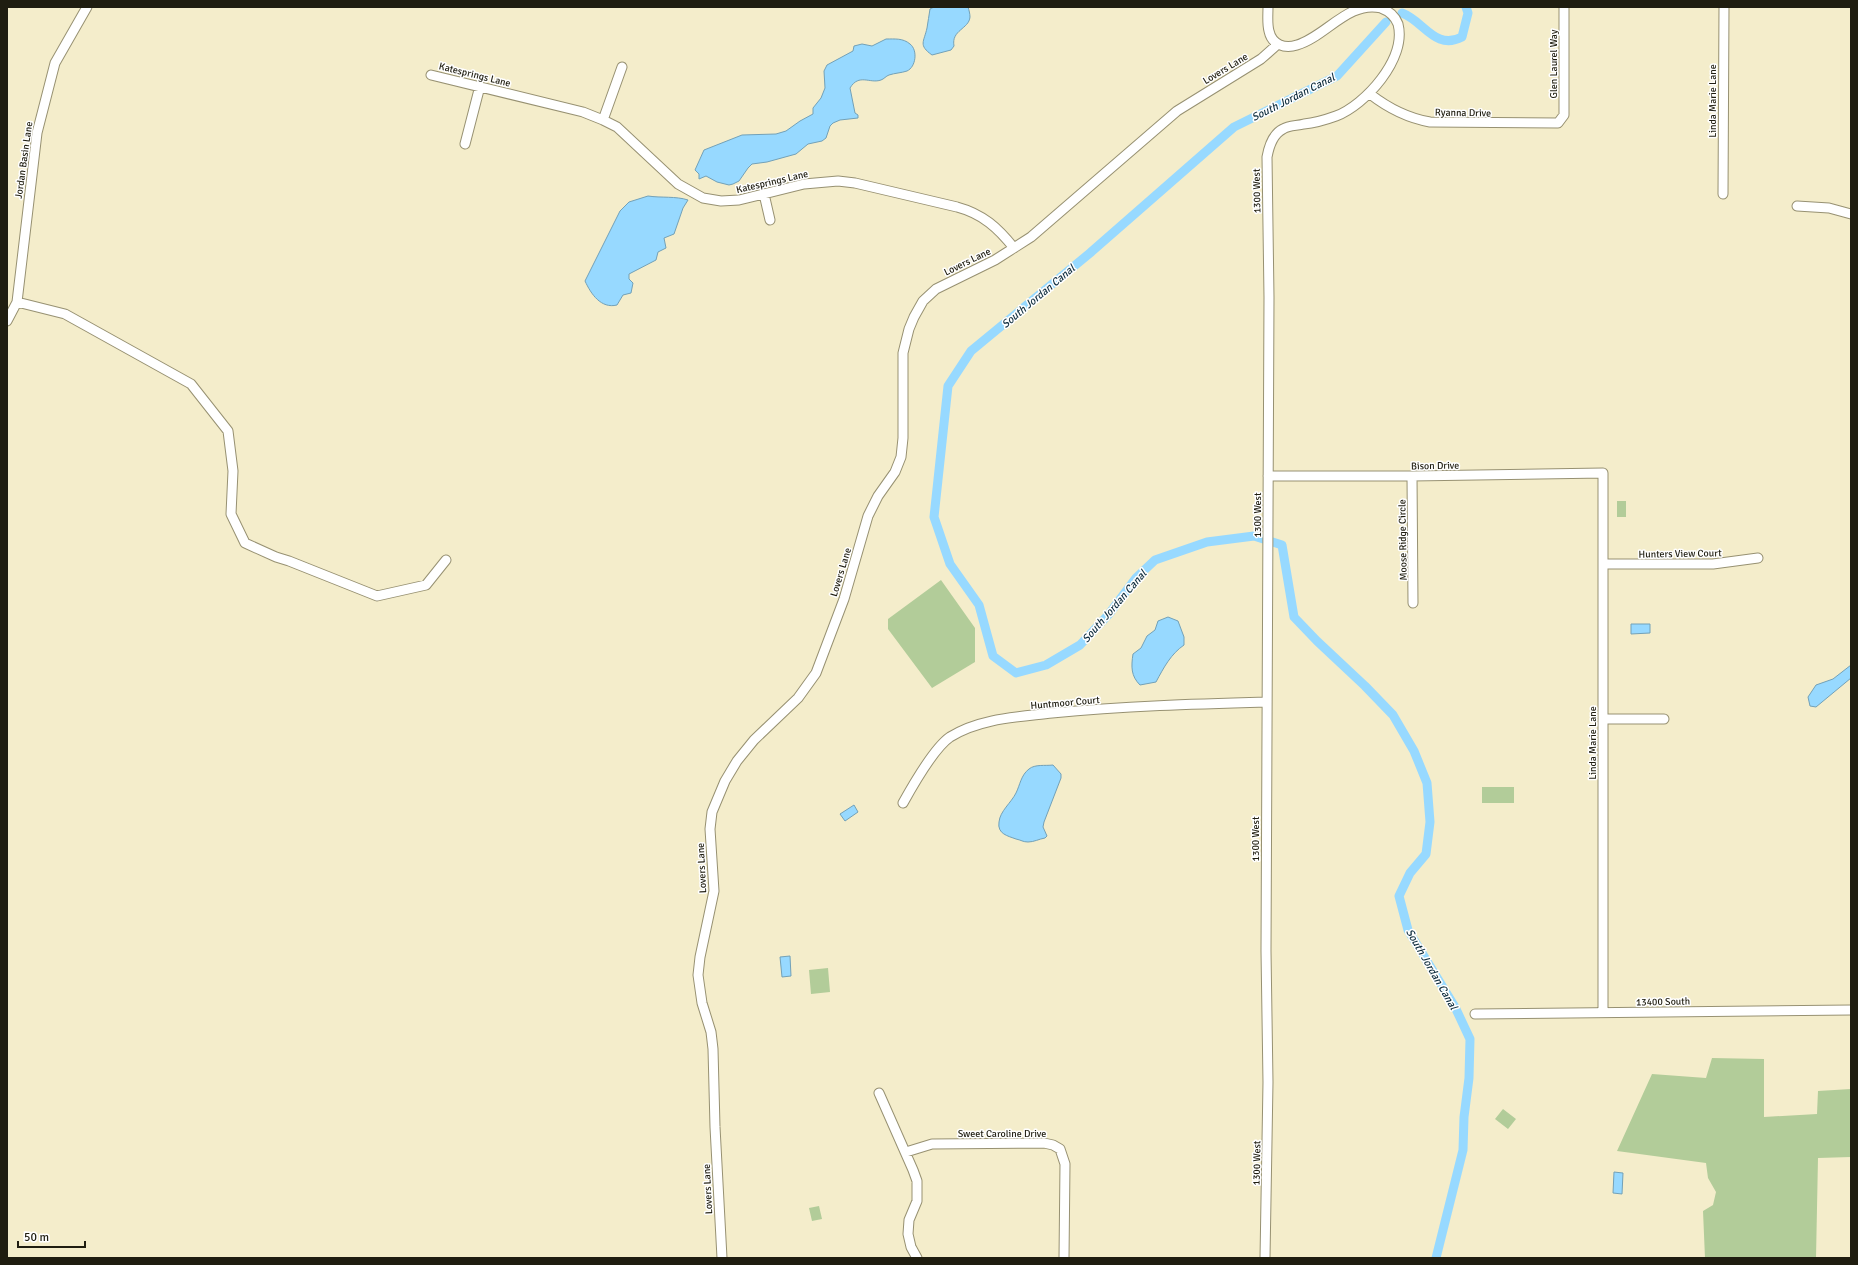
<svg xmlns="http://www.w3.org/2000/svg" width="1858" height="1265" viewBox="0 0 1858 1265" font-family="Signika,sans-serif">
<rect width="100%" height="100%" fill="#f4edcb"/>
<path fill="#b2cc99" d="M1617 501H1626V517H1617Z
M941 580 975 628V662L932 688 888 629V619Z
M1482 787H1514V803H1482Z
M828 968 830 992 811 994 809 970Z
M1712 1058 1764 1059V1117L1817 1114 1818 1091 1851 1089V1157L1818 1158 1816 1258H1705L1703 1211 1713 1205 1716 1192 1708 1178 1706 1163 1617 1151 1652 1074 1706 1078Z
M1503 1109 1516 1119 1508 1129 1495 1119Z
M819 1206 822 1219 812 1221 809 1208Z"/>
<path fill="#97d9ff" stroke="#73a1b7" d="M934 7H968C969 10 970 14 970 17 969 29 951 30 954 46L951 50 932 55C918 45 924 42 927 28 928 22 929 15 930 9Z
M886 39C895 39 903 38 910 44 918 50 916 67 907 71 901 73 895 73 889 75 886 76 884 79 881 80 870 84 859 73 850 88L855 113 858 115V118L840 120 833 123 830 126 826 138 822 141 808 144 796 154 767 162 752 164 748 168 739 181 733 184 729 185 717 182 706 176 699 179V174L695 170 704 150 742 135 776 134 786 131 800 121 813 114V108L821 98 825 88 824 71 827 65 853 51 854 46 862 44 872 46Z
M648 196C661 198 676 196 688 200L683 208 674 234 664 238 666 248 658 252 656 260 629 274V279L633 283 631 293 623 295 617 305C601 309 591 294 585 281L620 211 629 202Z
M1168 617 1178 621 1184 637V645C1171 654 1164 667 1156 682L1140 685C1131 676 1131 667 1133 654L1141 648 1147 636 1155 630 1158 621Z
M1631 624H1650V633L1631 634Z
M1851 665V678L1816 707 1810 706 1808 697 1816 685 1833 679Z
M1053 765 1061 774V778L1044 822 1043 827 1047 836 1045 838C1039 839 1034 842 1028 842 1023 842 1021 840 1016 839 1008 836 997 834 999 822 1000 811 1011 803 1016 793 1020 785 1021 775 1029 769 1035 764 1045 766 1053 765Z
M854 805 858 812 845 821 840 814Z
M790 956 791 976 782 977 780 957Z
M1614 1172 1623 1173 1622 1194 1613 1193Z"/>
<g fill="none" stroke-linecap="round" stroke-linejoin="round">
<path stroke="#97d9ff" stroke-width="9" d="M1402 13C1424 21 1435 51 1462 37L1468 13 1466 7
M1386 22 1337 76 1234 127 1090 253 971 351 948 386 934 517 950 564 979 605 993 656 1016 673 1046 665 1080 645 1109 614 1136 578 1155 560 1207 542 1254 536 1282 545 1294 617 1317 641 1365 686 1393 715 1414 751 1427 783 1430 822 1426 854 1410 873 1399 896 1408 930 1455 1007 1470 1039 1469 1078 1464 1117 1463 1150 1436 1258"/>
<defs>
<path id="minor" d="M431 75 583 112 603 120 617 127 678 184 703 198 721 201 739 200 804 184 838 181 855 183 957 207C983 214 998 228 1014 248
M1370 94C1388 108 1407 118 1430 122L1558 123 1564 115V7
M603 120 622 67
M465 144 480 86
M764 194 770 220
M1723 194 1724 7
M1797 206 1829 208 1851 214
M17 302 65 314 191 384 228 431 233 471 231 514 245 543 276 557 289 561 377 596 426 585 446 560
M7 321 17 302 37 133 55 63 87 7
M1268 476H1412L1603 473V1012
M1412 476 1413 603
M1603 564H1713L1758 558
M1603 719H1664
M903 803C913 785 934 748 950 737 980 718 1019 717 1052 713 1124 706 1195 704 1267 702
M1475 1014 1851 1010
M879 1093 913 1170 917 1181V1201L909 1220 908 1234 911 1247 917 1258
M906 1152 932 1144 1044 1143 1053 1145 1060 1149 1065 1164 1064 1258
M722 1258 715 1127 713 1049 711 1032 702 1003 698 975 700 957 714 891 710 829 712 812 725 781 737 761 754 740 798 698 816 673 844 599 868 516 878 496 895 472 901 457 903 438V353L909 329 914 317 923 301 936 289 995 260 1031 237 1177 111 1261 59 1278 44
M1265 1258 1268 1082 1266 951 1269 297 1267 157C1269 146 1273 134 1283 129 1289 125 1297 126 1304 124 1315 123 1325 120 1336 116 1365 105 1407 59 1398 24 1395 16 1389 11 1381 8 1349 0 1325 37 1297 45 1285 49 1272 45 1269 31 1267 24 1268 15 1268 7"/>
</defs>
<use href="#minor" stroke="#979172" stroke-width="11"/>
<use href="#minor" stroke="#fff" stroke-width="9"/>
</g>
<g text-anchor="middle" stroke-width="3" stroke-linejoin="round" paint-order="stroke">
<g font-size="10" fill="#1f1d10" stroke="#fff">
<text transform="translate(1553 64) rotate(-90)" y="4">Glen Laurel Way</text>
<text transform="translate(1225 68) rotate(-31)" y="4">Lovers Lane</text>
<text transform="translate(475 74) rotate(14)" y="4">Katesprings Lane</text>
<text transform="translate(1712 101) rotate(-90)" y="4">Linda Marie Lane</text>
<text transform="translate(1463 112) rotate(1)" y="4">Ryanna Drive</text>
<text transform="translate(23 160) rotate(-82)" y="4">Jordan Basin Lane</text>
<text transform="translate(772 181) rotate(-13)" y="4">Katesprings Lane</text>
<text transform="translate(1256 191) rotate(-91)" y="4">1300 West</text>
<text transform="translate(967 261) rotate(-26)" y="4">Lovers Lane</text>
<text transform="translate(1435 465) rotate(-1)" y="4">Bison Drive</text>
<text transform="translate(1257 515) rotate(-90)" y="4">1300 West</text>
<text transform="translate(1402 540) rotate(-91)" y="4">Moose Ridge Circle</text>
<text transform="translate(1680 553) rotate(-1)" y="4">Hunters View Court</text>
<text transform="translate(840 572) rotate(-73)" y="4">Lovers Lane</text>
<text transform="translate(1065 702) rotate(-5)" y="4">Huntmoor Court</text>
<text transform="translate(1592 743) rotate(-90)" y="4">Linda Marie Lane</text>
<text transform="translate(1255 839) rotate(-90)" y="4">1300 West</text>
<text transform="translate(701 868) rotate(-93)" y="4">Lovers Lane</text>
<text transform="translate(1663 1001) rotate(-1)" y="4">13400 South</text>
<text x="1002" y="1137">Sweet Caroline Drive</text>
<text transform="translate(1256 1163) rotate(-89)" y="4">1300 West</text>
<text transform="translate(707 1189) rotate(-93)" y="4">Lovers Lane</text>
</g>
<g font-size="11" font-style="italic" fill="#102e3f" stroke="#fff">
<text transform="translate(1293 97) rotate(-27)" y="4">South Jordan Canal</text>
<text transform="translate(1038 296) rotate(-40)" y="4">South Jordan Canal</text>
<text transform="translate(1114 606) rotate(-49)" y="4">South Jordan Canal</text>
<text transform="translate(1432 969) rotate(60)" y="4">South Jordan Canal</text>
</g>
</g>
<rect width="1858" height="1265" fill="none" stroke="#1f1d10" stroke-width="16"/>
<path d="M18 1241v6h67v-6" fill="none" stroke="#1f1d10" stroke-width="2"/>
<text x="24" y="1241" font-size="12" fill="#1f1d10" stroke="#ffffff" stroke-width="3" paint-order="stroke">50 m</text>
</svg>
